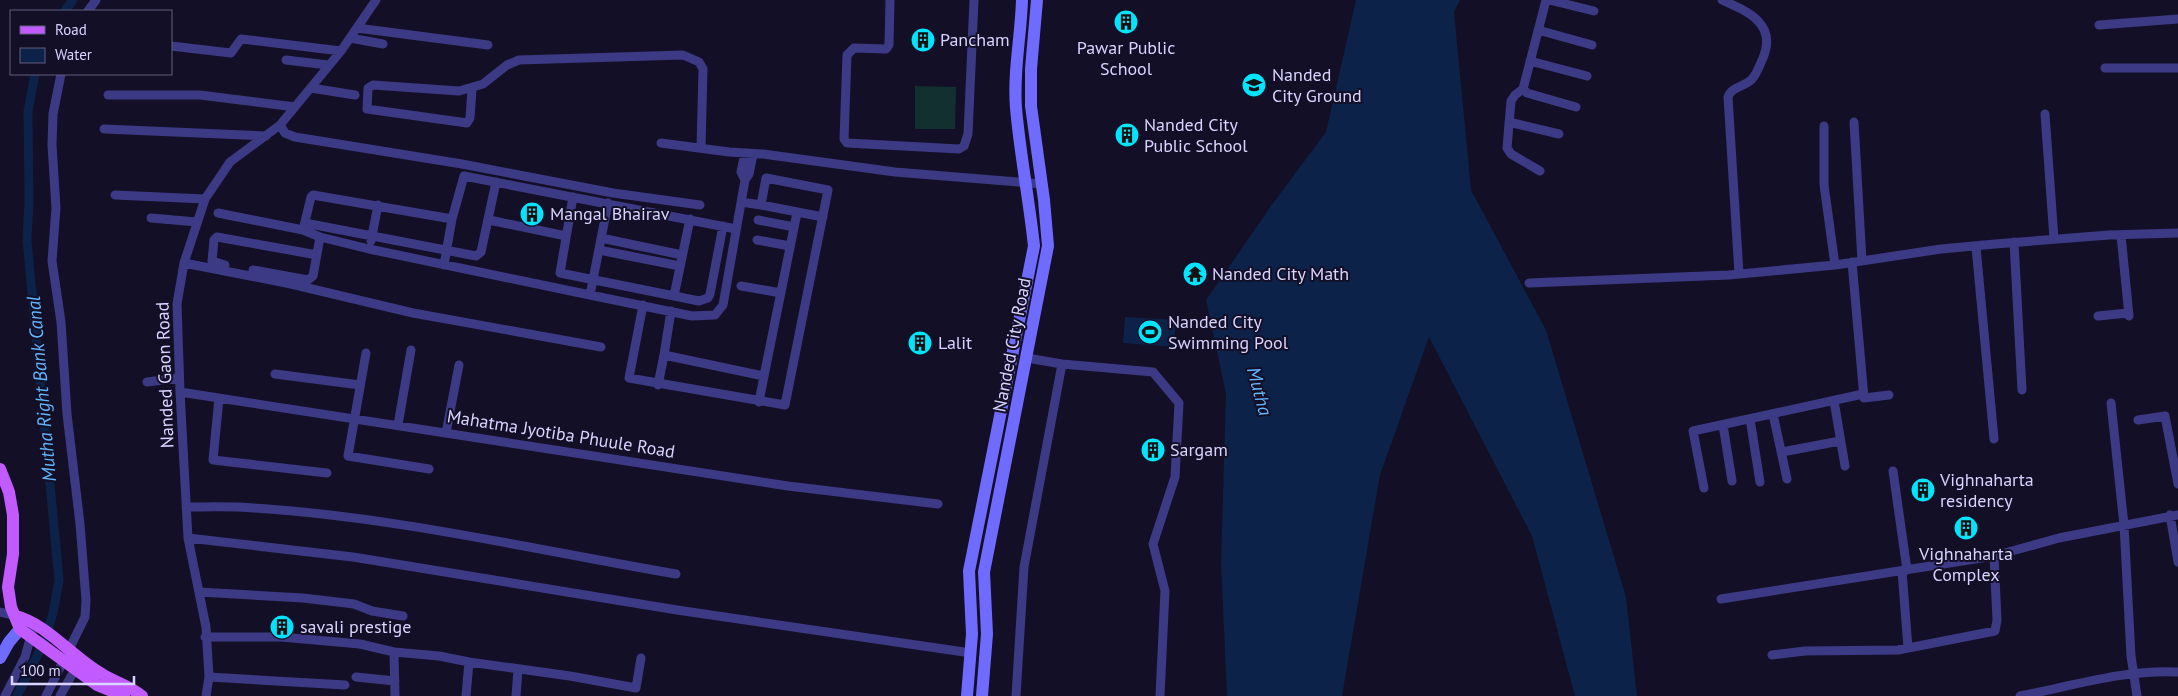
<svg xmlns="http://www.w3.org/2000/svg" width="2178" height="696" viewBox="0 0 2178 696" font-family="'PT Sans',sans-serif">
<rect width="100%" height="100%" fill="#130f26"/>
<path fill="#12302f" d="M915 86 956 87 955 129H915Z"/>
<path fill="#0c2248" d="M1356 0H1460L1454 12 1471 190 1546 330 1626 597 1637 696H1575L1532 536 1429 337 1380 475 1342 696H1227L1221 563 1226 394 1206 300 1271 206 1326 132Z
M1125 317 1176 320 1174 347 1123 343Z"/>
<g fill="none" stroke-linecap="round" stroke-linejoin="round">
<path stroke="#0c2248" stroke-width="9" d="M65 11 73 0
M17 696 44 642 53 613 59 580 27 240 29 202 28 111 35 74"/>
<path stroke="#3d3a85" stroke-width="9" d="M890 0 889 45 886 49 854 48 847 55 844 139 847 143 959 149 964 146 968 134 974 0
M1546 0 1523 89 1527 93 1576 107
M1549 0 1594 11
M1722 0C1749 12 1777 24 1763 58 1760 64 1757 74 1752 79 1745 87 1732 86 1728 97L1739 274
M88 11 96 0
M2099 25 2178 19
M357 28 488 45
M1538 30 1592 45
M350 38 383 44
M171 46 231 53 241 39 341 51
M286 60 328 65
M1530 61 1587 76
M2105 68H2178
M311 88 355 95
M472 89 470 118 467 123 367 109 368 88 373 85 459 91 483 84 507 65 519 60 683 55 699 62 703 69 701 148
M1523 89 1515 95 1511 101 1507 148 1511 154 1540 171
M108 95H200L295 107
M2045 114 2054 239
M1509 122 1559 134
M1854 122 1862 261
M280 125 285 133 295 137 462 164 613 193 700 205
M1824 126V185L1835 265
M104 129 266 136
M661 143 729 152 763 154 895 172 1042 184
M745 153 741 172 745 180 749 174 753 154
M115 195 205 199
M573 197 560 273 699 301 708 298 710 294 723 226
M761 205 823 217
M218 213 303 230
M151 218 197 222
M489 220 566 236
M758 220 794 227
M305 223 476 256 481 252 496 182
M736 229 464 176 452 219 313 195 311 197 303 230 320 237 369 249 590 295 692 316 715 315 723 305 745 180
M2121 235 2129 316
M601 238 682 255
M757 240 790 246
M371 241 378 205
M2014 242 2022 390
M1976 247 1994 439
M599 250 680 266
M1852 262 1864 398 1889 395
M184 263 291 284 413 313 601 347
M225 265 212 261 214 240 217 237 317 255
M444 265 452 219
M253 270 308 280 313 276 320 237
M1529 283 1729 275 1835 265 1941 249 1995 244 2109 235 2178 233
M741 286 781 293
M590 295 608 203
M674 296 690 219
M643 305 629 378 785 405 828 190 766 178 761 205 741 202
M671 311 664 355 764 376 797 213
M2098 316 2128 313
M366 353 348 456 429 469
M1027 358 1062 364 1153 372 1179 403 1175 477 1153 544 1165 591 1160 696
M275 374 360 385
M147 382 179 378
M658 385 664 355
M180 392 788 486 938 504
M219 398 213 460 327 473
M1834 401 1845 466
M759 402 764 376
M2111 403 2124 525 2131 656 2137 696
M1773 414 1787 479
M1750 419 1760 482
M2138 420 2165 416 2178 484
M398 425 411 350
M1723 425 1732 481
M446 433 459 365
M1782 452 1840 441
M1893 471 1907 570
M1704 488 1693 431 1863 394
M186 507C208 507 231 506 254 508 396 517 536 550 676 574
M2170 515 2178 562
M188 538 353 557 677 610 971 653
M1902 571 1908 648
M199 592 303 598 354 604 372 611 403 616
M1721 599 1994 556 2059 538 2178 515
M0 612 16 616
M205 637H281L360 644 394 652 439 656 469 662 466 696
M394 652 395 696
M1772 655 1805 651 1898 650 1995 631 1997 620 1994 556
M469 662 570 676 636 688 641 658
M209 677 345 685
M356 677 395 681
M5 696 25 657 32 632
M46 696 85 617 86 600 80 524 67 414 61 322 52 261 56 208 52 145 53 114 61 74
M60 696 78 664
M206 696 209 677 206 627 188 538 180 392 177 304 184 263 205 199 230 162 280 125 341 51 376 0
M516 696 518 669
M1016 696 1024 567 1062 364
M2020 696C2072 686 2126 669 2178 672"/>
<path stroke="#6f6bff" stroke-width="12" d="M0 658 9 642 20 629
M967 696 972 634 969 571 1034 246C1029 199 1020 154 1016 108 1013 72 1021 36 1022 0
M982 696 987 634 984 572 1048 246 1044 200 1031 106V69L1037 0"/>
<path stroke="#c25bff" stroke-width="12" d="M0 469 9 492 13 515V554L8 587 11 607 20 629 97 685 124 696
M16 616C47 624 73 658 102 674 115 682 130 686 142 696"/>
</g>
<defs>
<symbol id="building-disc" viewBox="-11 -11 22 22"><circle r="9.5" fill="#00e5ff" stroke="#130f26"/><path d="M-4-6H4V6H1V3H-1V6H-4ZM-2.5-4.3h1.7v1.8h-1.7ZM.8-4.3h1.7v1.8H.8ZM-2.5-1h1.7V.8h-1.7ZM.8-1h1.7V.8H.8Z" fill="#111"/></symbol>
<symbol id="school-disc" viewBox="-11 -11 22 22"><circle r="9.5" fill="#00e5ff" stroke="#130f26"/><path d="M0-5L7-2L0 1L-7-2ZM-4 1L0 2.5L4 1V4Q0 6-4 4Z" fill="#111"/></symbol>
<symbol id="temple-disc" viewBox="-11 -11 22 22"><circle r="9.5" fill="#00e5ff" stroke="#130f26"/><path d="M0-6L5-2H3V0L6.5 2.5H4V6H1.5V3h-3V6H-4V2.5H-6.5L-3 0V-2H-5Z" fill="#111"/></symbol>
<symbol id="stadium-disc" viewBox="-11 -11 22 22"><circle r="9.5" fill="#00e5ff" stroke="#130f26"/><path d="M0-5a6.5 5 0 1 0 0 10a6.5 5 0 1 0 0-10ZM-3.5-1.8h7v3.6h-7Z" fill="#111"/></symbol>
</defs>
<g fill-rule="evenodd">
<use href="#building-disc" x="1112" y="8" width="28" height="28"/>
<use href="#building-disc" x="909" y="26" width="28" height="28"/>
<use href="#school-disc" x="1240" y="71" width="28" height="28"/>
<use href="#building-disc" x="1113" y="121" width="28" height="28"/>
<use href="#building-disc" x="518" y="200" width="28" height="28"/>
<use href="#temple-disc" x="1181" y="260" width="28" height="28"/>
<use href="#stadium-disc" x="1136" y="318" width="28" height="28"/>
<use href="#building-disc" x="906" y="329" width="28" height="28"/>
<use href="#building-disc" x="1139" y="436" width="28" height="28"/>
<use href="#building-disc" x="1909" y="476" width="28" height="28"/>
<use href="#building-disc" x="1952" y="514" width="28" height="28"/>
<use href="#building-disc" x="268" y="613" width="28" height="28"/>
</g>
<g text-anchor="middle" stroke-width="4" stroke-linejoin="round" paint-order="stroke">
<g font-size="18" fill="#d9d4ff" stroke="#130f26" text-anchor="start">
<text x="940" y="46">Pancham</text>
<text x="1126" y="54" text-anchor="middle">Pawar Public<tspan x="1126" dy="21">School</tspan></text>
<text x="1272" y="81">Nanded<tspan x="1272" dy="21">City Ground</tspan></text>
<text x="1144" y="131">Nanded City<tspan x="1144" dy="21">Public School</tspan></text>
<text x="550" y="220">Mangal Bhairav</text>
<text x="1212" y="280">Nanded City Math</text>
<text x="1168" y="328">Nanded City<tspan x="1168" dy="21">Swimming Pool</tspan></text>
<text x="938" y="349">Lalit</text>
<text x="1170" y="456">Sargam</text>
<text x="1940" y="486">Vighnaharta<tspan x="1940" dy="21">residency</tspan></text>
<text x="1966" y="560" text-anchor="middle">Vighnaharta<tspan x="1966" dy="21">Complex</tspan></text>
<text x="300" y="633">savali prestige</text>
</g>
<g font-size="18" fill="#d9d4ff" stroke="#130f26">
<text transform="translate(1012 345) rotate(-79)" y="6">Nanded City Road</text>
<text transform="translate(165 375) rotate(-92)" y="6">Nanded Gaon Road</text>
<text transform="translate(561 434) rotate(9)" y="6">Mahatma Jyotiba Phuule Road</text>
</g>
<g font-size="19" font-style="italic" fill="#62b6ff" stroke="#130f26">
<text transform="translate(41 389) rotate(-95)" y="7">Mutha Right Bank Canal</text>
<text transform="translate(1260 391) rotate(75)" y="7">Mutha</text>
</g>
</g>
<rect x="10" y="10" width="162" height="65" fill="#130f26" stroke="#625e7d"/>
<rect x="20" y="26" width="25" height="8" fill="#c25bff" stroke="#625e7d"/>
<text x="55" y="35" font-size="15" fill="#d9d4ff">Road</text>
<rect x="20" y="48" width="25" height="15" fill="#0c2248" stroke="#625e7d"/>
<text x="55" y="60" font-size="15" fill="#d9d4ff">Water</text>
<path d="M12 676v8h122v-8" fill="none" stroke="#d9d4ff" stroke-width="2.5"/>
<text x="20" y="676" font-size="15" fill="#d9d4ff" stroke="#130f26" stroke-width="4" paint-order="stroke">100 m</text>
</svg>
